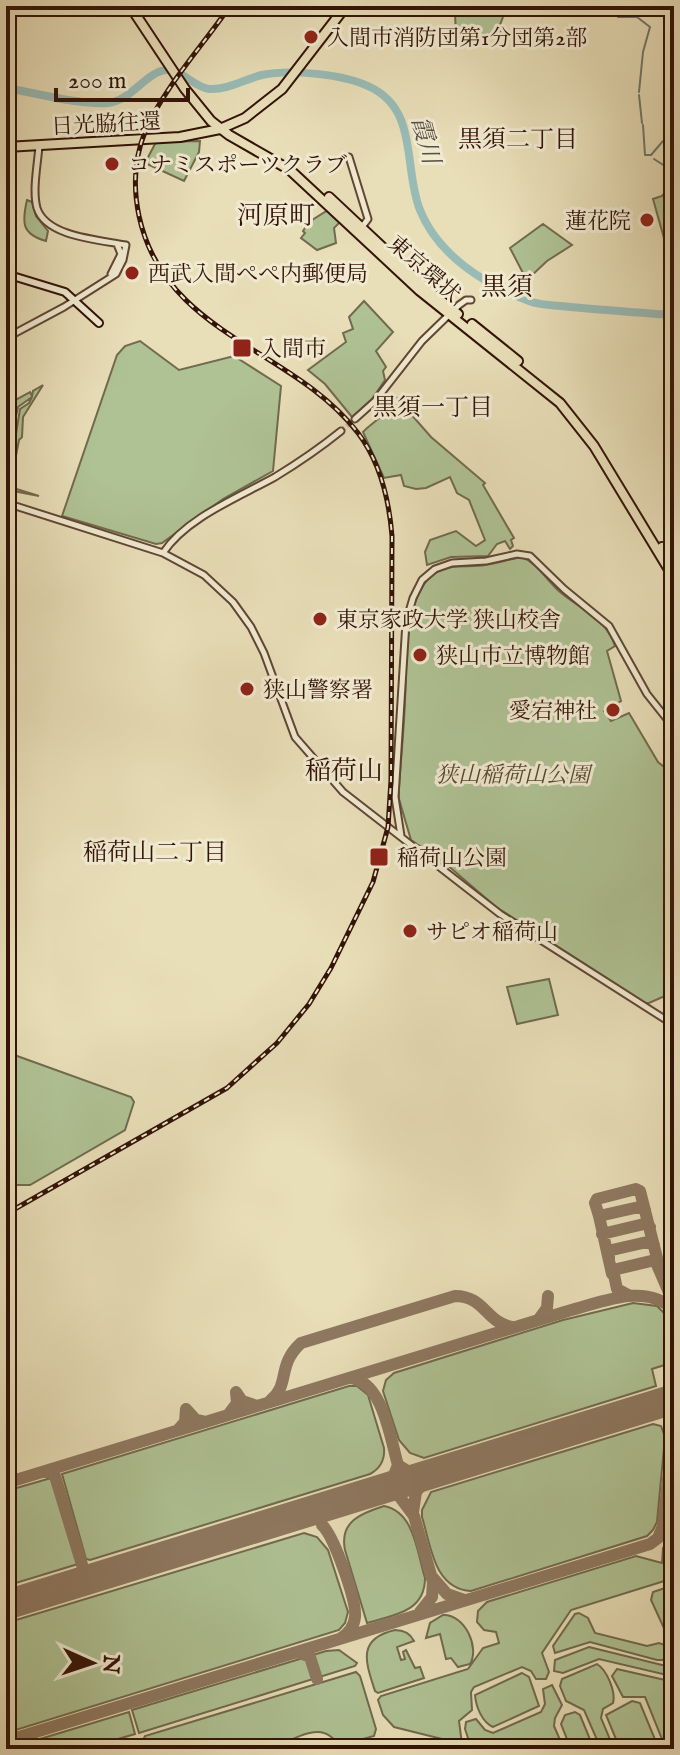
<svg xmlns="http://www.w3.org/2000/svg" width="680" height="1755" viewBox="0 0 680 1755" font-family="'IM FELL English','Noto Serif JP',serif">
<rect width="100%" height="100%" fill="#e8deb8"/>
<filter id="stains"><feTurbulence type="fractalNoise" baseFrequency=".0025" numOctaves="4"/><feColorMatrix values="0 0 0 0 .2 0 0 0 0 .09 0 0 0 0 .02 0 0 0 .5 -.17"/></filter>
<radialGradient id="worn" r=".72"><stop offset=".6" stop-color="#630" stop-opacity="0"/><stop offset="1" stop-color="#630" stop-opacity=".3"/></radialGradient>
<path fill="#afc294" stroke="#716a4e" stroke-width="2" d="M437 6H507L500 25 501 33 456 37 455 13 438 10Z
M200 141 199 152 184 181 145 163 156 142Z
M671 185 674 187V274L653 199 662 196Z
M27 200 32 202 36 216 48 231 46 241C21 234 22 222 27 200Z
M328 210 340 222 334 228 336 243 317 250 301 238 305 233 303 231 309 222Z
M543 224 572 245 547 261 529 278 524 275 510 248Z
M364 301 393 332 376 351 386 367 383 371 385 380 372 399 352 417 325 384 308 370 346 342 343 333 353 329 349 317Z
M140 341 179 370 234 356 281 386 273 471 223 499 162 543 156 544 62 516 117 355 125 346Z
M43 385 23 417 22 437 19 440 10 487 39 496 13 491 6 495 20 409 29 403 32 397 18 407 14 425 6 424V405L30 392 32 396 33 391Z
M396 397 431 437 485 483 483 485 514 538 511 540 513 546 510 549 505 541 497 544 488 556 451 557 427 565 425 552 430 540 456 531 476 546 485 540 469 500 457 493 450 477 426 488 416 489 404 486 401 475 384 478 363 432C372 422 385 418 387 403Z
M522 557C538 563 547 581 560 592 580 609 607 619 615 646L607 651 621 701 604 711 611 721 629 713 658 762 674 775V992L649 1003H645L496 907 445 863 411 840 399 799V787C401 758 404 729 405 700 407 665 402 593 437 572 452 563 469 568 485 565 498 563 510 559 522 557Z
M549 979 558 1015 517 1024 507 987Z
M6 1052 131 1097 134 1102 125 1130 30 1185H16L6 1134Z
M633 1303 657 1306 674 1323V1362L652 1369 656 1386 424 1458 410 1453 399 1440 383 1391 386 1380 394 1373 563 1320Z
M349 1386H357L368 1395 384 1448C385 1460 381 1468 370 1474L90 1560 86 1559 62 1474Z
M653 1424 661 1426 665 1437 657 1522 653 1530 647 1536 471 1591C434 1589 431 1546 422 1517V1510L431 1492Z
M51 1478 78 1564 6 1586V1491Z
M384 1506C415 1512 417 1553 425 1578 425 1612 394 1615 367 1623L345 1550C339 1521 362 1513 384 1506Z
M304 1533 317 1537 328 1550 348 1612 345 1623 339 1630 6 1733V1623Z
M674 1544V1578L571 1610 542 1653 549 1672 546 1679H536L531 1671 522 1667 474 1687 471 1692 472 1710 459 1721 462 1744 394 1727 383 1715 378 1700 381 1696 468 1669 483 1648 499 1643 496 1632 484 1630 477 1622 478 1611 487 1602 636 1556 662 1563 663 1548Z
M674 1585V1650L651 1600 653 1592Z
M579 1613 588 1618 595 1633 647 1646 659 1643 665 1645 668 1655 663 1660H657L590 1642 555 1653 553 1646 575 1614Z
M443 1615C465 1614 480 1648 470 1664L458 1667 451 1658 446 1659 440 1634 426 1638 430 1623Z
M395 1630C404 1630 410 1633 414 1641L397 1647 401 1660 405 1659 403 1652 406 1650 415 1668 420 1667 424 1678 378 1693 375 1691C366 1663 356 1639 395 1630Z
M589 1647 662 1665H671L674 1672 671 1676 599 1659 563 1673 554 1671 555 1660Z
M339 1650 357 1663 355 1666 139 1733 132 1710 326 1651Z
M597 1664C607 1670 616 1692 613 1703L603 1709 601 1718 614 1749H601L584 1710 566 1701 560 1686 562 1679Z
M617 1669 674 1682V1749H666L645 1697H623L612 1676Z
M356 1672 360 1676 376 1729 374 1736 341 1745C335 1741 330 1734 324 1733 312 1729 286 1740 278 1749H145L142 1742 145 1736Z
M522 1673 529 1677 539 1706 493 1727C482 1722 476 1707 475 1695Z
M552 1685 562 1705 555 1718 554 1726 564 1749 471 1747 465 1729 466 1722 476 1719 485 1730 493 1733 541 1712 545 1704 543 1689Z
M632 1701 640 1703 659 1749H620L606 1715Z
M129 1712 135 1734 84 1749H7Z
M575 1712 580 1715 594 1749H571L561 1724 565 1715Z"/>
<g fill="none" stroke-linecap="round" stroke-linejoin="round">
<path stroke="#707870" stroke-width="2" d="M618 17H637L650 27 643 52 639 92
M639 95 642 123
M643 125 645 155H651L663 141 674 143
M654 159 668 168 670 181 674 186"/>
<path stroke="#99bbb6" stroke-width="8" d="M6 88C37 93 78 105 108 103 131 101 146 72 166 70 181 69 194 87 209 89 228 90 245 79 262 75 290 69 344 74 370 87 419 110 403 168 420 210 438 255 485 285 529 301 542 306 557 305 571 307 605 310 640 313 674 315"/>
<path stroke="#8e7860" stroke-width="12" d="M599 1216 595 1203 597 1199 636 1189 640 1191 658 1262
M602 1234 644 1224 650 1227
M609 1259V1254L612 1250 647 1242 654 1245
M612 1274 599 1216 639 1207 645 1210
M630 1296 617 1289 613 1270 655 1260 674 1304
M539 1319 547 1308 548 1296
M349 1378C383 1380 390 1438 398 1465L392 1480 381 1489
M270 1401C291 1384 276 1366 301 1343L455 1296C485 1296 485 1322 512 1327
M228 1415 237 1403 236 1392 242 1401 257 1406
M178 1430 185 1422 186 1409 196 1420 206 1422
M398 1465 414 1475 431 1474
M44 1472H51L55 1476 83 1568 89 1573 101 1576
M6 1483 568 1311C603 1302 645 1282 674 1310
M381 1489 399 1496 414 1516 433 1582 432 1597 420 1612
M413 1512 416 1492 431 1474
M322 1525C334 1536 357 1601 355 1617 354 1626 349 1633 341 1638
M433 1578 447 1594 464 1600
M297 1652 310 1657 317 1679
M6 1741 650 1544 658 1538 663 1526 674 1424"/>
<path stroke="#8e7860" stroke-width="30" d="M6 1605 674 1399"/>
<path stroke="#c4b595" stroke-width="5" stroke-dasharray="5 2.5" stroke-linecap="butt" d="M341 431 355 419"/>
<defs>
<path id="tertiary" d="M349 157 368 219 362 227
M111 274 121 254 117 244
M6 338 64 307 116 274 123 260 126 245C100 240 46 237 37 208 32 190 38 163 39 145
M355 419 375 401 422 341 459 305 466 300H471
M6 503 163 553 204 575 233 602 251 627 264 653 295 737 343 792 500 914 674 1025
M163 553C186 518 239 497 275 477 298 463 320 448 341 431
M401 836 395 797 406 622 413 598 422 580 435 569 452 563 486 561 517 554 530 556 564 589 609 626 647 694 674 728"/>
<path id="secondary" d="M6 274 65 292 99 323"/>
<path id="trunk" d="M130 6 185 89 211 121 229 135 290 170 420 291 560 403 594 446 674 578
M6 147 180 137 220 129 245 118 282 89 346 6
M329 197 428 290 458 314
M472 324 518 361
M662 547 674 567"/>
</defs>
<use href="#tertiary" stroke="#604633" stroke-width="9"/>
<use href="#secondary" stroke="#331307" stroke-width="10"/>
<use href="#trunk" stroke="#331307" stroke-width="12"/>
<use href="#tertiary" stroke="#f0ead1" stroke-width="5"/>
<use href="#secondary" stroke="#f0ead1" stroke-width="6"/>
<use href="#trunk" stroke="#e8deb8" stroke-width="8"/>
<defs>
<path id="rail" d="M6 1214 227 1088 277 1043 309 1004 331 968 373 882 388 827 391 780 392 536C389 499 380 462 358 433 292 347 165 336 139 216 133 187 134 159 145 132 162 90 204 44 230 6"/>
</defs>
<use href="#rail" stroke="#331307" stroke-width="5"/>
<use href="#rail" stroke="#f0ead1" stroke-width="2" stroke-dasharray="6" stroke-linecap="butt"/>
</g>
<g fill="#8f2418" stroke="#f0ead1" stroke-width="3">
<circle cx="311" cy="37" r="8"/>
<circle cx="112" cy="164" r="8"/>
<circle cx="647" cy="220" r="8"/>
<circle cx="132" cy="273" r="8"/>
<rect x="232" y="338" width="20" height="20" rx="4"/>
<circle cx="320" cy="619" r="8"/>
<circle cx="420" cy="655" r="8"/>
<circle cx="247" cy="689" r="8"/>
<circle cx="613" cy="710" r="8"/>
<rect x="369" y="847" width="20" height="20" rx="4"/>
<circle cx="410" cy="931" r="8"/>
</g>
<g text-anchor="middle" stroke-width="6" stroke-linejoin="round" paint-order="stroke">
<g font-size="22" fill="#331307" stroke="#f0ead1" text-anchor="start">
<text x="327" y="45">入間市消防団第1分団第2部</text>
<text x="128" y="172">コナミスポーツクラブ</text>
<text x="631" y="228" text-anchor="end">蓮花院</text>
<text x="148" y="281">西武入間ぺぺ内郵便局</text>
<text x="260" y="356">入間市</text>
<text x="336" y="627">東京家政大学 狭山校舎</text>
<text x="436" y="663">狭山市立博物館</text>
<text x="263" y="697">狭山警察署</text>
<text x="597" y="718" text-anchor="end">愛宕神社</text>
<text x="397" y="865">稲荷山公園</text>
<text x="426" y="939">サピオ稲荷山</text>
</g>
<g font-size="22" fill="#331307" stroke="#f0ead1">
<text transform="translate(106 123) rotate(-3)" y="8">日光脇往還</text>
<text transform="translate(425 268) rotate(41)" y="8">東京環状</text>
</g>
<g font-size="22" font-style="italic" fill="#584831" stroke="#f0ead1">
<text x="513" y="782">狭山稲荷山公園</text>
</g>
<g font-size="24" fill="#331307" stroke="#f0ead1">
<text x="518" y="147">黒須二丁目</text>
<text x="433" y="415">黒須一丁目</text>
<text x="155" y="860">稲荷山二丁目</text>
</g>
<g font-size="24" font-style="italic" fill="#574e44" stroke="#f0ead1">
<text transform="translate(426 140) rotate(75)" y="8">霞川</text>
</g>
<g font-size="26" fill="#331307" stroke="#f0ead1">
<text x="276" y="224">河原町</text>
<text x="507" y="295">黒須</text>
<text x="344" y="779">稲荷山</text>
</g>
</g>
<rect width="680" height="1755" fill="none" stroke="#e8deb8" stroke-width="32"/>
<rect x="8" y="8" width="664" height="1739" fill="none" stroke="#331307" stroke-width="4"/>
<rect x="16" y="16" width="648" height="1723" fill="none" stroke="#331307" stroke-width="2"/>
<g transform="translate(92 1663) rotate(93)" stroke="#f0ead1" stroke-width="6" paint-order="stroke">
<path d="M0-6L14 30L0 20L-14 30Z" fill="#331307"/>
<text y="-12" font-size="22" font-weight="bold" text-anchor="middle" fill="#331307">N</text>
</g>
<path d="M56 88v12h132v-12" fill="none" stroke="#331307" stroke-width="4"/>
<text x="68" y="88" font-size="24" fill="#331307" stroke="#f0ead1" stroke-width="6" paint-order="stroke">200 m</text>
<rect width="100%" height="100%" filter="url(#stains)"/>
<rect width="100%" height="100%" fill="url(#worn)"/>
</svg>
